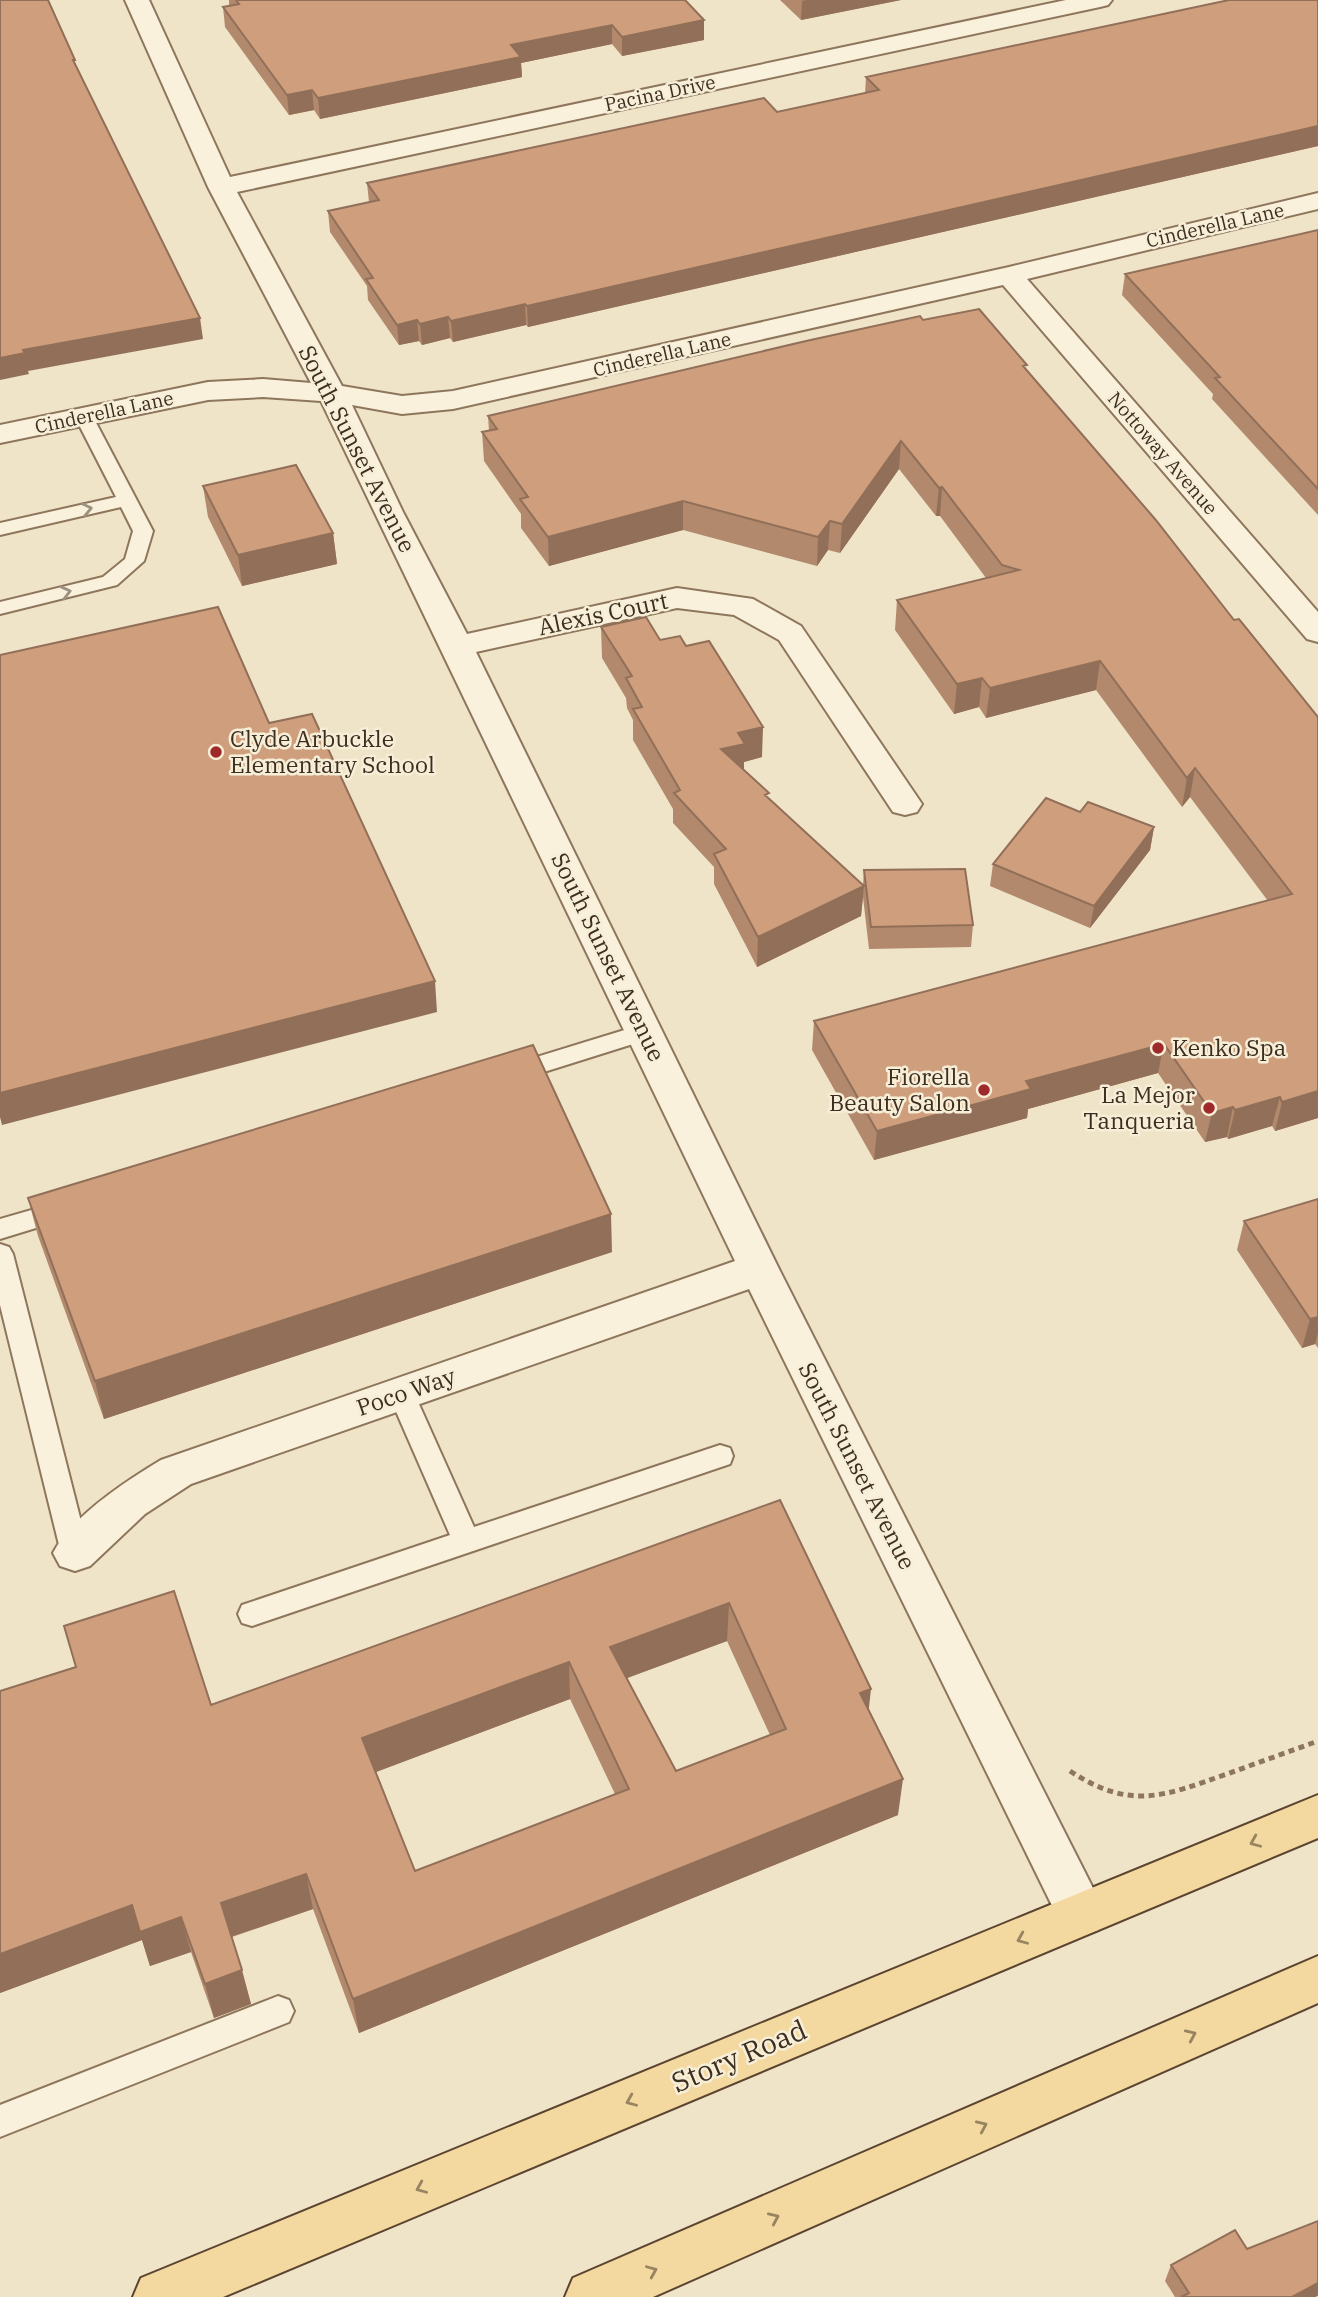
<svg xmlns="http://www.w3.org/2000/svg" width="1318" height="2297" viewBox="0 0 1318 2297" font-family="'IBM Plex Serif',serif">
<rect width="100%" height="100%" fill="#f0e4c8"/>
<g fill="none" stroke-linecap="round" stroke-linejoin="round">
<defs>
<path id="lane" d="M84 411 93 417 153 531 144 561 117 585 0 614V602L103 577 125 559 133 531 121 507 0 535V523L116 497 75 417Z
M644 1024 652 1026 656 1032 652 1038 509 1083 501 1080 497 1074 501 1068Z
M66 1200 75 1202 78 1209 75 1216 0 1239V1219Z
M0 1244 9 1247 13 1254 89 1553 85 1561 75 1565 65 1561 61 1553 0 1305Z
M401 1382 410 1385 414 1393 474 1527 720 1445 730 1448 733 1456 730 1464 252 1626 242 1623 238 1614 242 1605 450 1535 388 1393 392 1385Z
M278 1996 289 2000 294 2011 289 2022 0 2137V2105Z"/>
<path id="street" d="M125 0H149L230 177 1066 0H1112L1108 5 1100 7 237 192 342 386 402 396 453 391 1009 267 1318 193V209L1027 279 1318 612V642L1307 639 1003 285 453 409 402 414 352 405 403 512 467 634 677 588 753 599 801 626 922 804 917 812 905 815 893 812 779 640 734 615 677 608 476 652 779 1269 1098 1898 1105 1914 1098 1930 1081 1936 1064 1930 749 1289 191 1484 145 1514 90 1566 75 1571 60 1566 53 1553C72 1516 126 1481 161 1460L735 1261 321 401 263 397 208 400 0 443V425L208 382 263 379 311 383 208 187Z"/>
<path id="primary" d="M1318 1795V1838L223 2297H133L141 2278Z
M1318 1956V2003L653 2297H565L573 2278Z"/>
</defs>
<use href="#lane" stroke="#8d765c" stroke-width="4"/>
<use href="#street" stroke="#8d765c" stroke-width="4"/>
<use href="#primary" stroke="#5b4430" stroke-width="4"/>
<path stroke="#8d765c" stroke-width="5" stroke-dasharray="6 4.5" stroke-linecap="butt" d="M1070 1771C1131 1811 1164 1796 1227 1774 1257 1763 1288 1752 1318 1741"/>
<use href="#lane" fill="#faf1dc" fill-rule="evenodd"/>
<use href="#street" fill="#faf1dc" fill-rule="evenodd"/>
<use href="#primary" fill="#f3d9a0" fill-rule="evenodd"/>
</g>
<path fill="#b2896c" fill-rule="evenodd" d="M229 0H685L704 40 622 56 612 44 521 63 522 77 320 119 314 110 289 115 225 27 223 7 229 6Z
M780 0H901L801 20Z
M1318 0V146L528 327 526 325 453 342 450 338 422 345 419 341 399 345 368 300 367 286 330 232 328 211 369 202 367 183 777 112 865 94 866 77Z
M1318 230V515L1212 399 1213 394 1122 295 1125 274Z
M923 320 1027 370 1234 620 1318 717V1118L1275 1131 1272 1126 1228 1139 1227 1137 1205 1142 1158 1073 1028 1109 1027 1118 874 1160 812 1050 814 1021 1268 901 1190 797 1182 807 1096 690 986 718 979 707 954 714 895 630 897 600 986 578 940 516H936L899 469 840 553 828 550 817 566 683 530 549 566 521 528V514L484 461 482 432 489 431 488 416Z
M203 486 333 533 337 564 242 586 208 517Z
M601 627 686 646 762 757 744 762V770L769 799 863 885 864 870 973 925 971 947 869 949 863 897 861 916 757 967 714 884V867L673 823V809L633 740V720L627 708 626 698 602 658Z
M1080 812 1154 827 1150 850 1090 928 990 886 993 864Z
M28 1198 612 1252 104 1419 38 1236Z
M1318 1199V1348L1315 1344 1302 1348 1237 1250 1244 1221Z
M780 1500 868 1710 898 1815 359 2033 313 1909 232 1937 251 2004 214 2018 191 1952 150 1966 142 1940 0 1993V1691L211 1705ZM727 1641 770 1735 676 1771 627 1678ZM570 1699 615 1794 415 1871 376 1772Z
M1318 2221V2296L1315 2297H1175L1165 2281 1171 2265 1247 2249Z"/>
<path fill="#916f58" d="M806 0H901L801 20 802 1Z
M704 20V40L622 56V37Z
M612 25V44L521 63 522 77 320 119 318 98 511 45Z
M312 90 314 110 289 115 287 95Z
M1318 126V146L528 327 527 306Z
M525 304 526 325 453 342 451 321Z
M448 317 450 338 422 345 420 324Z
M200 318 203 339 28 371 29 374 0 380V358L23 350Z
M417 320 419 341 399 345 397 325Z
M901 441 899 469 840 553 842 524Z
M942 487 940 516H936L939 488Z
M683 501V530L549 566 548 537Z
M830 521 828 550 817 566 818 537Z
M333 533 337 564 242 586 238 555Z
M1100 661 1096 690 986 718 990 688Z
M982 678 979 707 954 714 957 684Z
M763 727 762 757 744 762V774L721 749 738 733Z
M1195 768 1190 797 1182 807 1187 778Z
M1154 827 1150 850 1090 928 1094 906Z
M864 886 861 916 757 967 758 937Z
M435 981 437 1012 2 1125 0 1117V1093Z
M1164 1044 1158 1073 1028 1109 1027 1118 874 1160 877 1131 1026 1081Z
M1318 1091V1118L1275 1131 1282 1102Z
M1280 1097 1272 1126 1228 1139 1235 1110Z
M1233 1107 1227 1137 1205 1142 1212 1113Z
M611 1214 612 1252 104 1419 95 1381Z
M1318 1317V1333L1315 1344 1302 1348 1310 1319Z
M729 1603 727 1641 611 1684 610 1647Z
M569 1662 570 1699 368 1775 362 1738Z
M871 1689 867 1726 860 1693Z
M903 1779 898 1815 359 2033 353 1999Z
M306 1874 313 1909 230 1937 221 1903Z
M132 1905 181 1917 191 1952 150 1966 142 1940 0 1993V1954Z
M242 1970 251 2004 214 2018 205 1984Z
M1318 2283V2295L1315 2297H1292Z"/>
<path fill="#cf9f7d" stroke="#916f58" stroke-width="2" fill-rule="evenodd" d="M0 0H48L75 60H73L200 318 23 350 25 353 0 358Z
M236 0H685L704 20 622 37 612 25 511 45 521 57 318 98 312 90 287 95 223 7 239 4Z
M1229 0H1318V126L527 306 525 304 451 321 448 317 420 324 417 320 397 325 366 279 373 278 328 211 379 200 367 183 764 98 777 112 879 90 866 77Z
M1318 230V489L1215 378 1220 377 1125 274Z
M979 309 1027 365 1023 366 1155 519 1234 620 1239 619 1318 717V1091L1282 1102 1280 1097 1235 1110 1233 1107 1212 1113 1164 1044 1026 1081 1031 1089 877 1131 814 1021 1292 894 1195 768 1187 778 1100 661 990 688 982 678 957 684 897 600 1019 570 1002 565 942 487 939 488 901 441 842 524 830 521 818 537 683 501 548 537 520 499 528 497 482 432 497 429 488 416 806 341 920 316 923 320Z
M296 465 333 533 238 555 203 486Z
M218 607 269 723 312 714 435 981 0 1093V655Z
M646 617 660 640 680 636 686 646 709 641 763 727 738 733 745 744 721 749 769 793 765 795 864 886 758 937 714 854 726 849 674 793 680 790 633 709 642 707 626 678 632 676 601 627Z
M1046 798 1080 812 1088 802 1154 827 1094 906 993 864Z
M965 869 973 925 871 927 864 870Z
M533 1045 611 1214 95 1381 28 1198Z
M1318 1199V1317L1310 1319 1244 1221Z
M780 1500 871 1689 860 1693 903 1779 353 1999 306 1874 221 1903 242 1970 205 1984 181 1917 140 1932 132 1905 0 1954V1691L76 1667 64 1626 174 1591 211 1705ZM729 1603 786 1729 676 1771 610 1647ZM569 1662 629 1789 415 1871 362 1738Z
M1318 2221V2283L1292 2297H1181L1189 2293 1171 2265 1235 2230 1247 2249Z"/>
<defs><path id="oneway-chevron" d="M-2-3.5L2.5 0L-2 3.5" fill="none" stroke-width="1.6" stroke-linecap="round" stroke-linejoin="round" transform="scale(1.75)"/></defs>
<g stroke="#9c907e">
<use href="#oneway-chevron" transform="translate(87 509) rotate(-13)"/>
<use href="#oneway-chevron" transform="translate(66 592) rotate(-14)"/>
</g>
<g stroke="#988460">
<use href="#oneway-chevron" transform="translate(1255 1842) rotate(157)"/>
<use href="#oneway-chevron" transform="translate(1022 1939) rotate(157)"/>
<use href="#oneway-chevron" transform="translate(1191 2035) rotate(-24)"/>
<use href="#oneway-chevron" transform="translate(631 2101) rotate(157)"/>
<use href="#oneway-chevron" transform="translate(982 2126) rotate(-24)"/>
<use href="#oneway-chevron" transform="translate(421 2188) rotate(157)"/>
<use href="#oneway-chevron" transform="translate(774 2218) rotate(-24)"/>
<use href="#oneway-chevron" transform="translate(652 2271) rotate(-23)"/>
</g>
<g fill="#9e2a2b" stroke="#f7eed8" stroke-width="2.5">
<circle cx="216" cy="752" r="7"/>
<circle cx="1158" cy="1048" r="7"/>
<circle cx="984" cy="1090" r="7"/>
<circle cx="1209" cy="1108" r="7"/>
</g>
<g text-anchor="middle" stroke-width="5" stroke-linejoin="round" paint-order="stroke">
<g font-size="19" fill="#3d2e20" stroke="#f7eed8">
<text transform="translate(660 93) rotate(-12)" y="7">Pacina Drive</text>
<text transform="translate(1215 225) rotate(-13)" y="7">Cinderella Lane</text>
<text transform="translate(662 354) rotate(-13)" y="7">Cinderella Lane</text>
<text transform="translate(104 412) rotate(-12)" y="7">Cinderella Lane</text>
<text transform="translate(1163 453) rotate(49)" y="7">Nottoway Avenue</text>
</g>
<g font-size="23" fill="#3d2e20" stroke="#f7eed8">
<text transform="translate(357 449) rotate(63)" y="8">South Sunset Avenue</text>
<text transform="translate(603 614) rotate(-12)" y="8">Alexis Court</text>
<text transform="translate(608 957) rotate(64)" y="8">South Sunset Avenue</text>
<text transform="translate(406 1392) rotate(-19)" y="8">Poco Way</text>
<text transform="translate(857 1466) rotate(63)" y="8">South Sunset Avenue</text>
</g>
<g font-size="23" fill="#3d2e20" stroke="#f7eed8" text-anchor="start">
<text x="230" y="747">Clyde Arbuckle<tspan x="230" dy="26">Elementary School</tspan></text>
<text x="1172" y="1056">Kenko Spa</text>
<text x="970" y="1085" text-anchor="end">Fiorella<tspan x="970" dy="26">Beauty Salon</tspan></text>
<text x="1195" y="1103" text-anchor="end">La Mejor<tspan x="1195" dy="26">Tanqueria</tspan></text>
</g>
<g font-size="28" fill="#3d2e20" stroke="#f7eed8">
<text transform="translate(739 2056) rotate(-23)" y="10">Story Road</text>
</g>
</g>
</svg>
